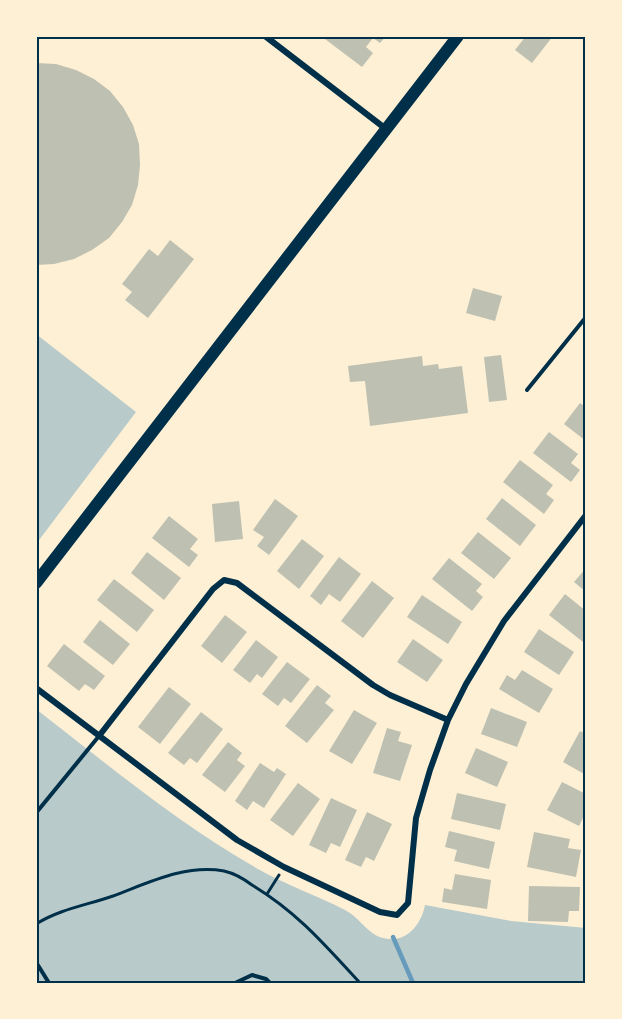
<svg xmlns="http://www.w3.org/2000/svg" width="622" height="1019" viewBox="0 0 622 1019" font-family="'Fira Sans',sans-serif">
<rect width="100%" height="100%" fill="#fdf0d5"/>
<path fill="#b9caca" d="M36 334 136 412 36 544Z
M36 709C108 765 179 824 258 869 286 885 316 895 345 910 361 918 369 938 389 939 409 941 422 922 425 905L511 921 586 928V983H36Z"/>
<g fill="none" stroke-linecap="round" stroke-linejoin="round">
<path stroke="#669bbc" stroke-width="4.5" d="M393 937 413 983"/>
</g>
<path fill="#bec0b2" d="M327 36H386L380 43 373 38 366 47 373 53 362 67 325 39Z
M526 36H553L532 63 515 50Z
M36 63 56 64 76 70 94 79 110 91 123 107 133 125 139 144 140 165 138 185 132 205 122 222 109 238 92 250 74 259 54 264 36 265Z
M170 240 194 259 148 318 125 300 132 292 122 284 149 249 158 256Z
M473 288 502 296 495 321 466 313Z
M501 355 507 400 489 402 484 357Z
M422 356 423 366 438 364 439 369 462 366 468 413 370 426 365 381 350 382 348 366Z
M580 403 586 407V441L564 424Z
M549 432 578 454 571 463 580 470 571 482 533 453Z
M520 460 553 485 546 494 554 500 544 514 503 482Z
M502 498 536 525 520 546 486 519Z
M275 499 298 516 269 555 257 546 264 537 253 530Z
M239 501 243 539 215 542 212 504Z
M169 516 198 539 190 549 198 555 189 567 152 538Z
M478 532 511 558 494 579 461 553Z
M302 539 324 556 299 589 277 571Z
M147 552 181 578 164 600 131 573Z
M339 557 361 574 340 602 329 594 321 605 310 596Z
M449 558 482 584 476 591 483 597 472 611 432 579Z
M586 568V592L574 582Z
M114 579 154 610 137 632 97 600Z
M372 581 394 598 363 638 341 621Z
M565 594 586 611V638L583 642 549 615Z
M422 595 462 622 448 644 407 617Z
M225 615 247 632 222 663 201 646Z
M100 620 130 644 113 665 83 642Z
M539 629 574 652 559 675 524 652Z
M413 639 443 660 427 682 397 662Z
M256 640 278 657 262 678 257 674 250 683 233 670Z
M64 644 105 676 94 690 85 684 79 691 47 666Z
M287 662 310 679 291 703 284 698 278 706 262 694Z
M522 670 553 689 539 713 499 689 507 675 515 680Z
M317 685 331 696 325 703 334 710 307 743 285 726Z
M169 687 191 704 160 744 138 727Z
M491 708 527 722 517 747 481 734Z
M354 710 377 723 352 764 329 751Z
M201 712 223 729 197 763 190 758 184 765 168 753Z
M387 728 401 732 398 741 412 745 400 781 373 773Z
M580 731 586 734V775L563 762Z
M228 742 242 753 237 760 245 766 225 792 202 775Z
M476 748 508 762 497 787 465 773Z
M260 763 274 772 277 768 286 774 264 808 253 801 247 810 235 801Z
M562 782 586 794V812L579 826 547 810Z
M298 783 320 799 293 836 270 820Z
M457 793 506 804 500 830 451 819Z
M331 798 357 810 340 847 331 843 326 853 309 845Z
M367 812 392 824 374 861 366 857 361 867 345 860Z
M449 831 495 842 489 869 454 861 457 850 445 847Z
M534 832 570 839 568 848 581 850 576 877 527 867Z
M455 874 491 880 487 909 442 902 444 888 452 890Z
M529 886 580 887 579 911H569L568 922 528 921Z"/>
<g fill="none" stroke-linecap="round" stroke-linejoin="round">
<path stroke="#003049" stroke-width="3" d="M267 894 279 875
M36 924C60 909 87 905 113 896 148 883 185 864 224 871 233 873 244 879 252 885 297 912 325 945 360 983"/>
<path stroke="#003049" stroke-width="4" d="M527 390 586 317
M36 813 99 736
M36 962 49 983
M235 983 252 975 266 979 270 983"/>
<path stroke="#003049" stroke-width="6" d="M265 36 386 129
M36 688 237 840 284 867 380 912 397 915 408 903 416 818 430 770 448 720 466 684 504 621 586 515
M99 736 213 589 224 580 237 583 373 685 390 695 448 720"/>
<path stroke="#003049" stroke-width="12" d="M36 583 458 36"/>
</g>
<rect width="622" height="1019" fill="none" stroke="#fdf0d5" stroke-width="75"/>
<rect x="38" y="38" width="546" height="944" fill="none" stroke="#003049" stroke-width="2"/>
</svg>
